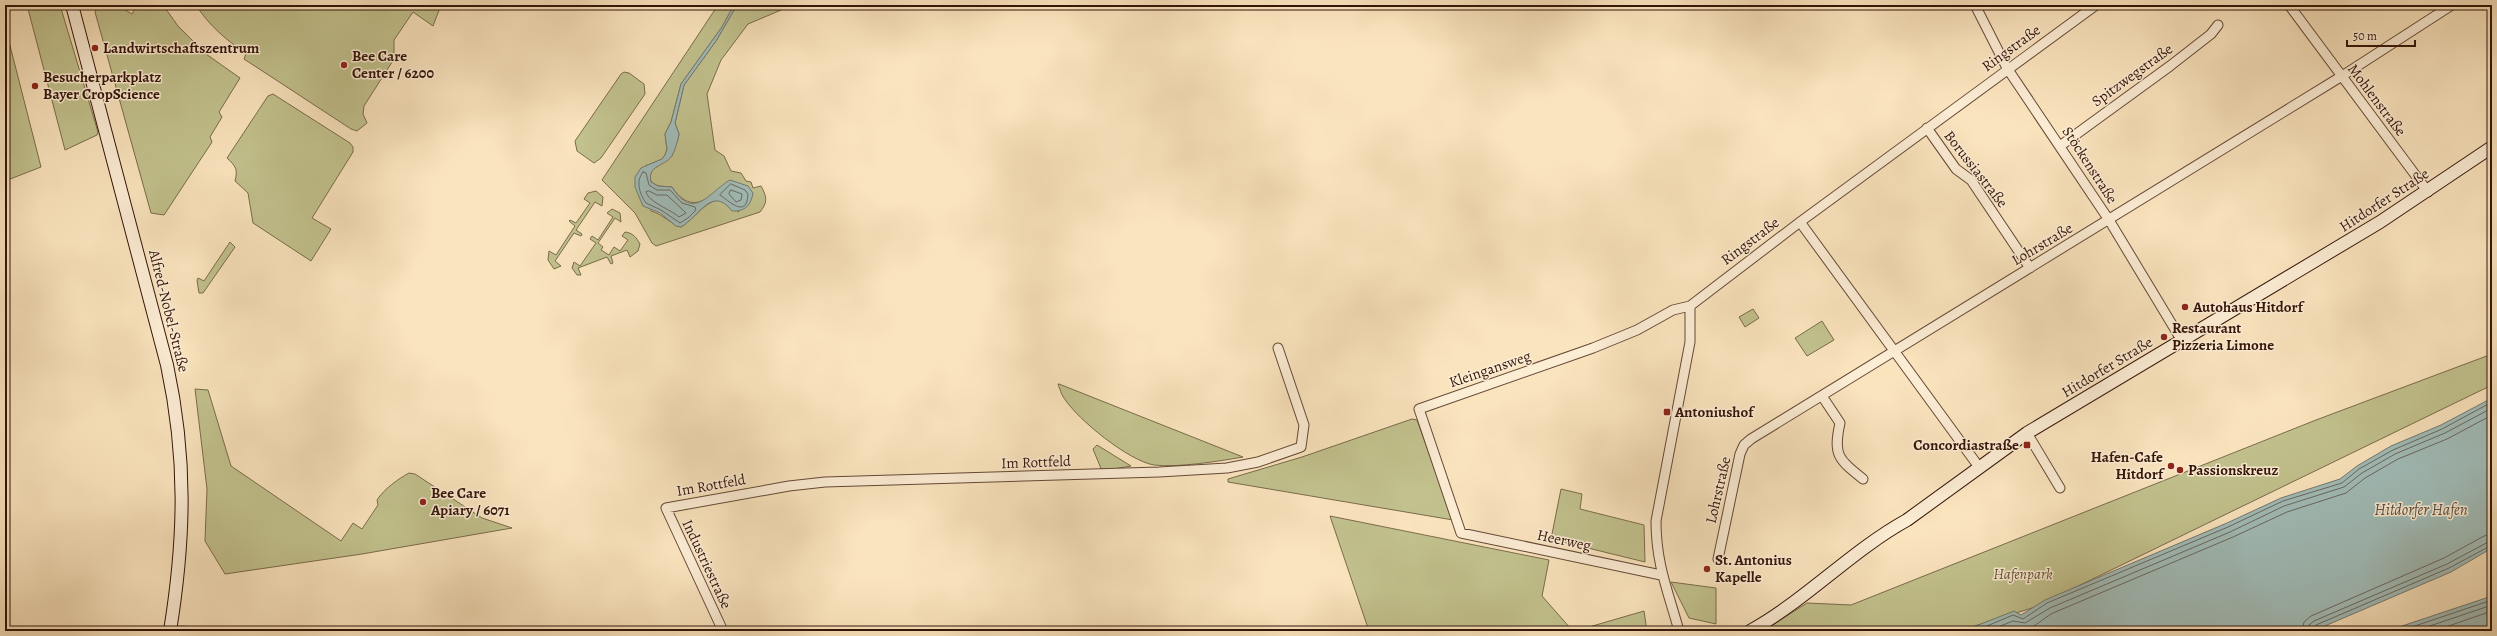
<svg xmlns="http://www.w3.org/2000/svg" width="2497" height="636" viewBox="0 0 2497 636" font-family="Alegreya,serif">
<rect width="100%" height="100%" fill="#fae4be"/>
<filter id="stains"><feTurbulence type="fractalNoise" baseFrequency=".005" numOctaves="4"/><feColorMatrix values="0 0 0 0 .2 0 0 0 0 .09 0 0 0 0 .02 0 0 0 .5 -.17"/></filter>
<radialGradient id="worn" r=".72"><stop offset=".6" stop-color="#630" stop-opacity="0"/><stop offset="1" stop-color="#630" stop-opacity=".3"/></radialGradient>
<path fill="#c2c28e" stroke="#7a6b4b" d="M27 5H60L98 132 97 135 65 150Z
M98 5H117L132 14 137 5H163L178 26 206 54 240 78 219 112 222 117 210 137 212 142 164 215 151 213 95 12Z
M196 5H348L368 7 374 5H441L433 26 413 12 394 40V59L364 106 363 114 367 123 357 131 351 129 244 59 246 54C227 40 209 26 196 5Z
M718 5H734L722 27 681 84 671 122 665 134 667 149 665 155 663 159 645 166 651 211C663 214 670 224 681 227 692 221 710 195 723 201 728 204 733 208 739 212L716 191C700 207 685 207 672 187L658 186 651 182 650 176 652 170 671 156 678 139 679 134 675 123 684 85 716 41 737 5H793L748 24 721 60 707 94 715 150 724 156 731 171 741 173 746 181 751 182 753 188 761 186C767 197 768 202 760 212L656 246 652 243 635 213 602 180Z
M5 26 41 167 5 181Z
M624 72 629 73 644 84 645 94 601 158 594 163 577 151 575 141 621 74Z
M273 94 350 143 353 147V152L312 218 331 229 311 261 253 223 248 193 235 181C238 170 236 166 227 158L268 96Z
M596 191 603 197 602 206 595 202 576 230 582 234 581 236 574 233 555 261 561 266 554 269 548 260 549 251 556 255 575 226 569 221 570 220 576 223 590 203 584 199 588 193Z
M612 209 620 213 621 222 615 218 598 243 603 247 601 250 609 255 614 247 620 251 628 240 622 236 625 232C633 233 636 237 640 244L638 251 630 257 627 250 611 256 613 263 611 264 607 257 578 268 581 275H577L572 268 574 262 580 266 596 243 590 239 592 236 598 240 613 217 607 213Z
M230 242 235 247 203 293H199L197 280 198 278 204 281Z
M1753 309 1759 318 1745 327 1739 317Z
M1822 321 1834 340 1807 356 1795 338Z
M2492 354V385L2035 607 1959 631H1763L1807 603 1851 605 2316 420Z
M1058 384H1059L1243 457C1220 461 1177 468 1154 465 1129 461 1078 420 1064 398 1061 394 1060 389 1058 384Z
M195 389 208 390 231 466 341 541 353 523 362 529 378 505 377 500C384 489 398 479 409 473L415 474 482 518 512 528 362 554 225 574 205 541 207 489Z
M1412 419 1417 420 1453 520 1228 482V479L1302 457Z
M1097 445 1131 466 1102 471 1093 449Z
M1561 489 1582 494 1580 509 1644 525 1645 562 1551 539Z
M1330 516 1549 560 1542 596 1571 629 1589 627 1644 611 1647 631H1369Z
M1671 582 1716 588V624L1689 618Z
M180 626 214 628 215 631H180Z"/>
<path fill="#a1bdb9" stroke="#757972" d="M734 5H737L716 41 684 85 675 123 679 134C678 141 675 150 672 156 664 167 647 165 651 182L658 186 672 187C694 222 709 192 730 180L748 186 753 193C751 205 745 212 732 211 712 185 700 216 681 227L676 226 660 213 643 206 635 187V177L641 168 662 159 665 155 667 149 665 134 671 122 681 84 722 27Z
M2492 398V548L2451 572 2313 631H1963L2014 611 2021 615 2045 600 2227 523 2281 498 2340 479 2357 466 2391 446 2441 425Z
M2492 596V631H2387Z"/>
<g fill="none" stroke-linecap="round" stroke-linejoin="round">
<path stroke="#6a6860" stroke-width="1" d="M643 172 646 173 649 185 657 190H670L682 203 695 207 696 210 688 218 680 223 661 210 646 203C640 194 635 182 643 172Z
M731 184 745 190 748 194C747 220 728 200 720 195Z
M731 190 742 194 741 200 736 202 729 194Z
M649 191 657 195H667L686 213 679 217C670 209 648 202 646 192Z
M1975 631 2013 615 2023 619 2047 603 2228 527 2283 501 2342 483 2359 469 2393 450 2442 429 2492 402
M1988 631 2013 621 2025 623 2050 608 2230 532 2284 506 2344 487 2362 473 2395 454 2445 433 2492 408
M2004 631C2014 627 2017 632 2025 630 2035 627 2044 618 2053 613L2233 537 2287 512 2346 493 2365 478 2398 459 2447 439 2492 415
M2302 631 2304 622 2311 616 2444 558 2484 536 2492 534
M2308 631 2309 625 2314 621 2447 564 2492 540
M2313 631 2316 625 2449 568 2492 545
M2400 631 2492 600
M2415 631 2492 605
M2434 631 2492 611"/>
<defs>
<path id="street" d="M1975 5 2007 68 2109 220 2182 341
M2289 5 2428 192
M1927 128 1956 169 1971 180 2030 268
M2060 146 2170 66 2211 34 2218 25
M1800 222 1979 467
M1822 396 1840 423C1833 455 1838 459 1863 479
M2027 433 2060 488
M1718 559 1740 454 1744 445 1751 439 2342 76 2452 5
M1661 575 1461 533 1419 409 1593 348 1637 330 1673 310 1690 306
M723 631 666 508 789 486 825 482 1159 472 1227 468 1258 462 1301 447 1304 425 1278 348
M1679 631C1668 591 1656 564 1656 521L1690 342V306L1800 222 2096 5"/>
<path id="secondary" d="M72 5 167 365C187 458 185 538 170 631
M1750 631C1806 600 1851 551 1907 520L2027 433 2380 222 2492 147"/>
</defs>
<use href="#street" stroke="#654836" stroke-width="11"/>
<use href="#secondary" stroke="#331408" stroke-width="14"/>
<use href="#street" stroke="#fcedd5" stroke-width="9"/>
<use href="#secondary" stroke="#fcedd5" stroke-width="12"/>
</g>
<g fill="#8f2418" stroke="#fcedd5" stroke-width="1.5">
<circle cx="95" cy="48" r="4"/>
<circle cx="344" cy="65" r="4"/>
<circle cx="35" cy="86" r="4"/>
<circle cx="2185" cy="307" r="4"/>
<circle cx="2164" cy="337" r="4"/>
<rect x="1663" y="408" width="8" height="8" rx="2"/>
<rect x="2023" y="441" width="8" height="8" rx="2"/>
<circle cx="2171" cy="466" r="4"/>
<circle cx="2180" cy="470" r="4"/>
<circle cx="423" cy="502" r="4"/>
<circle cx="1707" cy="569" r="4"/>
</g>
<g text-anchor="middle" stroke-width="3" stroke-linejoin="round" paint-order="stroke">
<g font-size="15" font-weight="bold" fill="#331408" stroke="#fcedd5" text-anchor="start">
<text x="103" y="53">Landwirtschaftszentrum</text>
<text x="352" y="61">Bee Care<tspan x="352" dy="17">Center / 6200</tspan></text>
<text x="43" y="82">Besucherparkplatz<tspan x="43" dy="17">Bayer CropScience</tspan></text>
<text x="2193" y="312">Autohaus Hitdorf</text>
<text x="2172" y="333">Restaurant<tspan x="2172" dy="17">Pizzeria Limone</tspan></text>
<text x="1675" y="417">Antoniushof</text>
<text x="2019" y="450" text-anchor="end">Concordiastraße</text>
<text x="2163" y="462" text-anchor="end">Hafen-Cafe<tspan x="2163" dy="17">Hitdorf</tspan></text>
<text x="2188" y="475">Passionskreuz</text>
<text x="431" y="498">Bee Care<tspan x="431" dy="17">Apiary / 6071</tspan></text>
<text x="1715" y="565">St. Antonius<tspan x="1715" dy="17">Kapelle</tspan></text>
</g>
<g font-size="15" fill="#331408" stroke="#fcedd5">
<text transform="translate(2011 48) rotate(-36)" y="5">Ringstraße</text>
<text transform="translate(2132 75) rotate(-36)" y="5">Spitzwegstraße</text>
<text transform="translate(2377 100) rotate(53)" y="5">Mohlenstraße</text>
<text transform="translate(2090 165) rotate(57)" y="5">Stöckenstraße</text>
<text transform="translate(1976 169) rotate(52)" y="5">Borussiastraße</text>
<text transform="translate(2384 200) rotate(-33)" y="5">Hitdorfer Straße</text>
<text transform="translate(1750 241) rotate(-37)" y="5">Ringstraße</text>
<text transform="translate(2042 244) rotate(-31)" y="5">Lohrstraße</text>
<text transform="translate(169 311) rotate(76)" y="5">Alfred-Nobel-Straße</text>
<text transform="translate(2107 367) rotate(-31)" y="5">Hitdorfer Straße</text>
<text transform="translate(1490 369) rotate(-19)" y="5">Kleingansweg</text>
<text transform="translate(1036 462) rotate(-2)" y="5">Im Rottfeld</text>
<text transform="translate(711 485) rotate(-10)" y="5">Im Rottfeld</text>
<text transform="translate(1718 490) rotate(-77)" y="5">Lohrstraße</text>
<text transform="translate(1564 540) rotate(12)" y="5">Heerweg</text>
<text transform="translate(707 564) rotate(65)" y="5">Industriestraße</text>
</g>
<g font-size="15" font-style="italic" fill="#655137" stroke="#fcedd5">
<text x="2023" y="579">Hafenpark</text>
</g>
<g font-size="16" font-style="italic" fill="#5a4f46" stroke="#fcedd5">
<text x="2421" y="515">Hitdorfer Hafen</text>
</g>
</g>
<rect width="2497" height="636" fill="none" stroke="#fae4be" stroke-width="20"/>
<rect x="6" y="6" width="2485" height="624" fill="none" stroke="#331408" stroke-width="2"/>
<rect x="10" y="10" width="2477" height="616" fill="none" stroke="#331408"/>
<path d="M2347 40v6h68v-6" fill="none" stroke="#331408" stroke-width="2"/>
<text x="2353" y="40" font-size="12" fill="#331408" stroke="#fcedd5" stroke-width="3" paint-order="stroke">50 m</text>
<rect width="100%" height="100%" filter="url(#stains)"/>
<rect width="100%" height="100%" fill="url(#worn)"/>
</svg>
